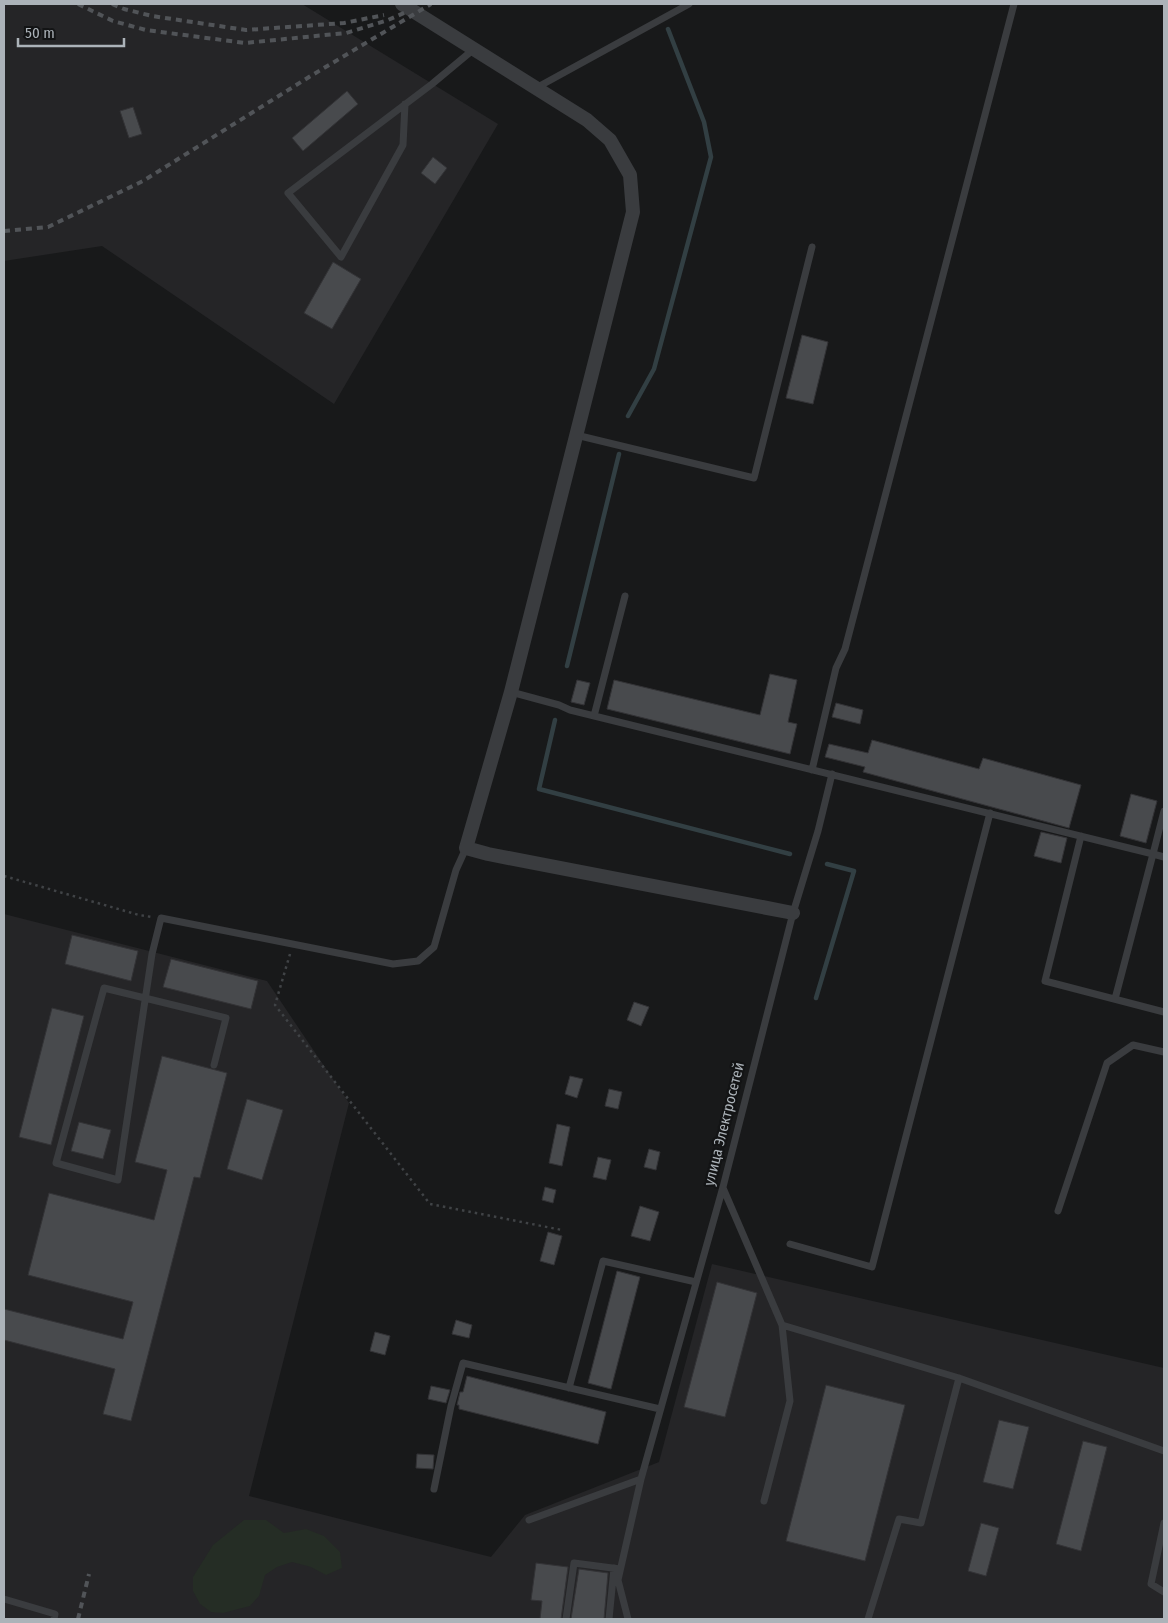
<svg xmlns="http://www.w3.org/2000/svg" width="1168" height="1623" viewBox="0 0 1168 1623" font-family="'Fira Sans Condensed',sans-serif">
<rect width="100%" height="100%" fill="#18191a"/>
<path fill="#252527" d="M4 4H302L498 124 334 404 102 246 4 261Z
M4 914 267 981 349 1103 249 1496 491 1557 525 1515 659 1462 712 1264 1164 1368V1619H4Z"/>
<path fill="#252d25" d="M244 1520H266L284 1533 306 1529 324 1536 340 1552 342 1568 326 1575 311 1567 292 1562 277 1567 265 1575 259 1596 250 1606 223 1613 211 1612 200 1604 193 1591V1577L213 1545Z"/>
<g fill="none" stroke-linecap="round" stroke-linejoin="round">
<path stroke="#323f43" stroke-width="4.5" d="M628 416 654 369 711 157 704 122 668 29
M567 666 619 454
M555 720 539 789 790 854
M816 998 854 871 827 864"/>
</g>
<path fill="#484a4d" stroke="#333336" d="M347 91 358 104 303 151 292 138Z
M133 107 142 134 129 138 120 111Z
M433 157 447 168 435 184 421 173Z
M333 262 361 279 332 329 304 313Z
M802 335 828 342 813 404 786 398Z
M770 674 797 680 788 722 797 724 790 754 607 709 614 680 760 715Z
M577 680 590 683 584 705 571 702Z
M836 703 863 710 860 724 832 717Z
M872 740 979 769 983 758 1081 785 1069 828 863 772 865 767 825 757 829 744 868 753Z
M1131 794 1157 801 1146 843 1120 836Z
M1041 832 1067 838 1061 863 1034 856Z
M72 935 138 951 131 981 65 964Z
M171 959 258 981 251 1009 163 987Z
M634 1002 649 1007 641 1026 627 1020Z
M52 1008 84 1016 51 1145 19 1137Z
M162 1056 227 1073 200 1178 194 1177 131 1421 103 1414 115 1369 4 1340V1309L123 1339 133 1302 28 1275 49 1193 154 1220 167 1170 135 1162Z
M570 1076 583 1079 577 1098 565 1094Z
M609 1089 622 1092 618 1109 605 1106Z
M247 1099 283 1110 262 1180 227 1169Z
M79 1122 111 1130 103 1159 71 1151Z
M557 1124 570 1127 562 1166 549 1163Z
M649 1149 660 1152 656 1170 644 1167Z
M598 1157 611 1160 606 1180 593 1177Z
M545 1187 556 1190 553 1203 542 1200Z
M640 1206 659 1212 650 1241 631 1236Z
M548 1232 562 1236 554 1265 540 1261Z
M617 1271 640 1277 611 1389 588 1383Z
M717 1282 757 1293 725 1417 684 1407Z
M456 1320 472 1325 469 1338 452 1334Z
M375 1332 390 1336 385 1355 370 1351Z
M467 1376 606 1412 598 1444 459 1409V1405H457L460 1392H463Z
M826 1385 905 1405 865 1561 786 1541Z
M431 1386 450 1390 446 1403 428 1399Z
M999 1420 1029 1427 1013 1489 983 1482Z
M1083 1441 1107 1447 1081 1551 1056 1544Z
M417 1454 434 1455 433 1469 416 1468Z
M981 1523 999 1528 986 1576 968 1571Z
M536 1563 568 1567 561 1619H540L542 1601 531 1600Z
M579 1569 608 1573 604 1619H571Z"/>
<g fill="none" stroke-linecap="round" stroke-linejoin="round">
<path stroke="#404346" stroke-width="2.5" stroke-dasharray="2.5 4" stroke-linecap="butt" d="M4 876 139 915 152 917
M290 954 275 1005 430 1204 562 1230"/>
<path stroke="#3a3c3f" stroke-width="7" d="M536 88 689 4
M405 104 403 145 341 257 288 193 432 84 474 49
M576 435 754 478 812 247
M511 692 559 705 570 710 1153 854 1164 811
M594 716 625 596
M812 770 836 668 845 649 1014 4
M1081 836 1045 981 1164 1012
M1115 999 1153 854 1164 857
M214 1065 226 1018 104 988 56 1163 118 1180 152 954 161 918 393 964 418 961 434 947 456 870 466 848
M723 1188 782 1325 959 1378 1164 1451
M1058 1211 1107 1063 1133 1045 1164 1052
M790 1244 872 1267 990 813
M569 1388 603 1261 696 1282
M641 1479 723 1187 793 913 818 831 832 774
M434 1489 451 1406 463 1363 660 1409
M764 1501 790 1401 782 1325
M529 1520 641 1479 618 1580 628 1619
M1164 1523 1151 1584 1164 1592
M4 1599 55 1614 54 1619
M566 1619 574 1563 620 1569
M609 1619 614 1568
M868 1619 899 1519 921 1523 959 1378"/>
<path stroke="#3a3c3f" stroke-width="14" d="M402 4 587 120 610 140 630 175 633 212 511 692 466 848 488 854 793 913"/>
<path stroke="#515458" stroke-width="4" stroke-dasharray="6 5" stroke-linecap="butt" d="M78 4 113 21 146 30 245 43 346 33 388 20 406 12
M112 4 124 9 152 16 246 30 344 23 384 15
M4 231 48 227 143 181 309 77 431 4
M78 1619 89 1574"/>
</g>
<g text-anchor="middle" stroke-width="4.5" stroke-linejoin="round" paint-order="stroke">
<g font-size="15" fill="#acb3b9" stroke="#131415">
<text transform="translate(724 1124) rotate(-76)" y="5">улица Электросетей</text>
</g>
</g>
<rect width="1168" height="1623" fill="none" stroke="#acb3b9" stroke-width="10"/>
<path d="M18 38v8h106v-8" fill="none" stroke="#acb3b9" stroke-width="2.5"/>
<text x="25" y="38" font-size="15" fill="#acb3b9" stroke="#131415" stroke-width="4" paint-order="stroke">50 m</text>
</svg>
